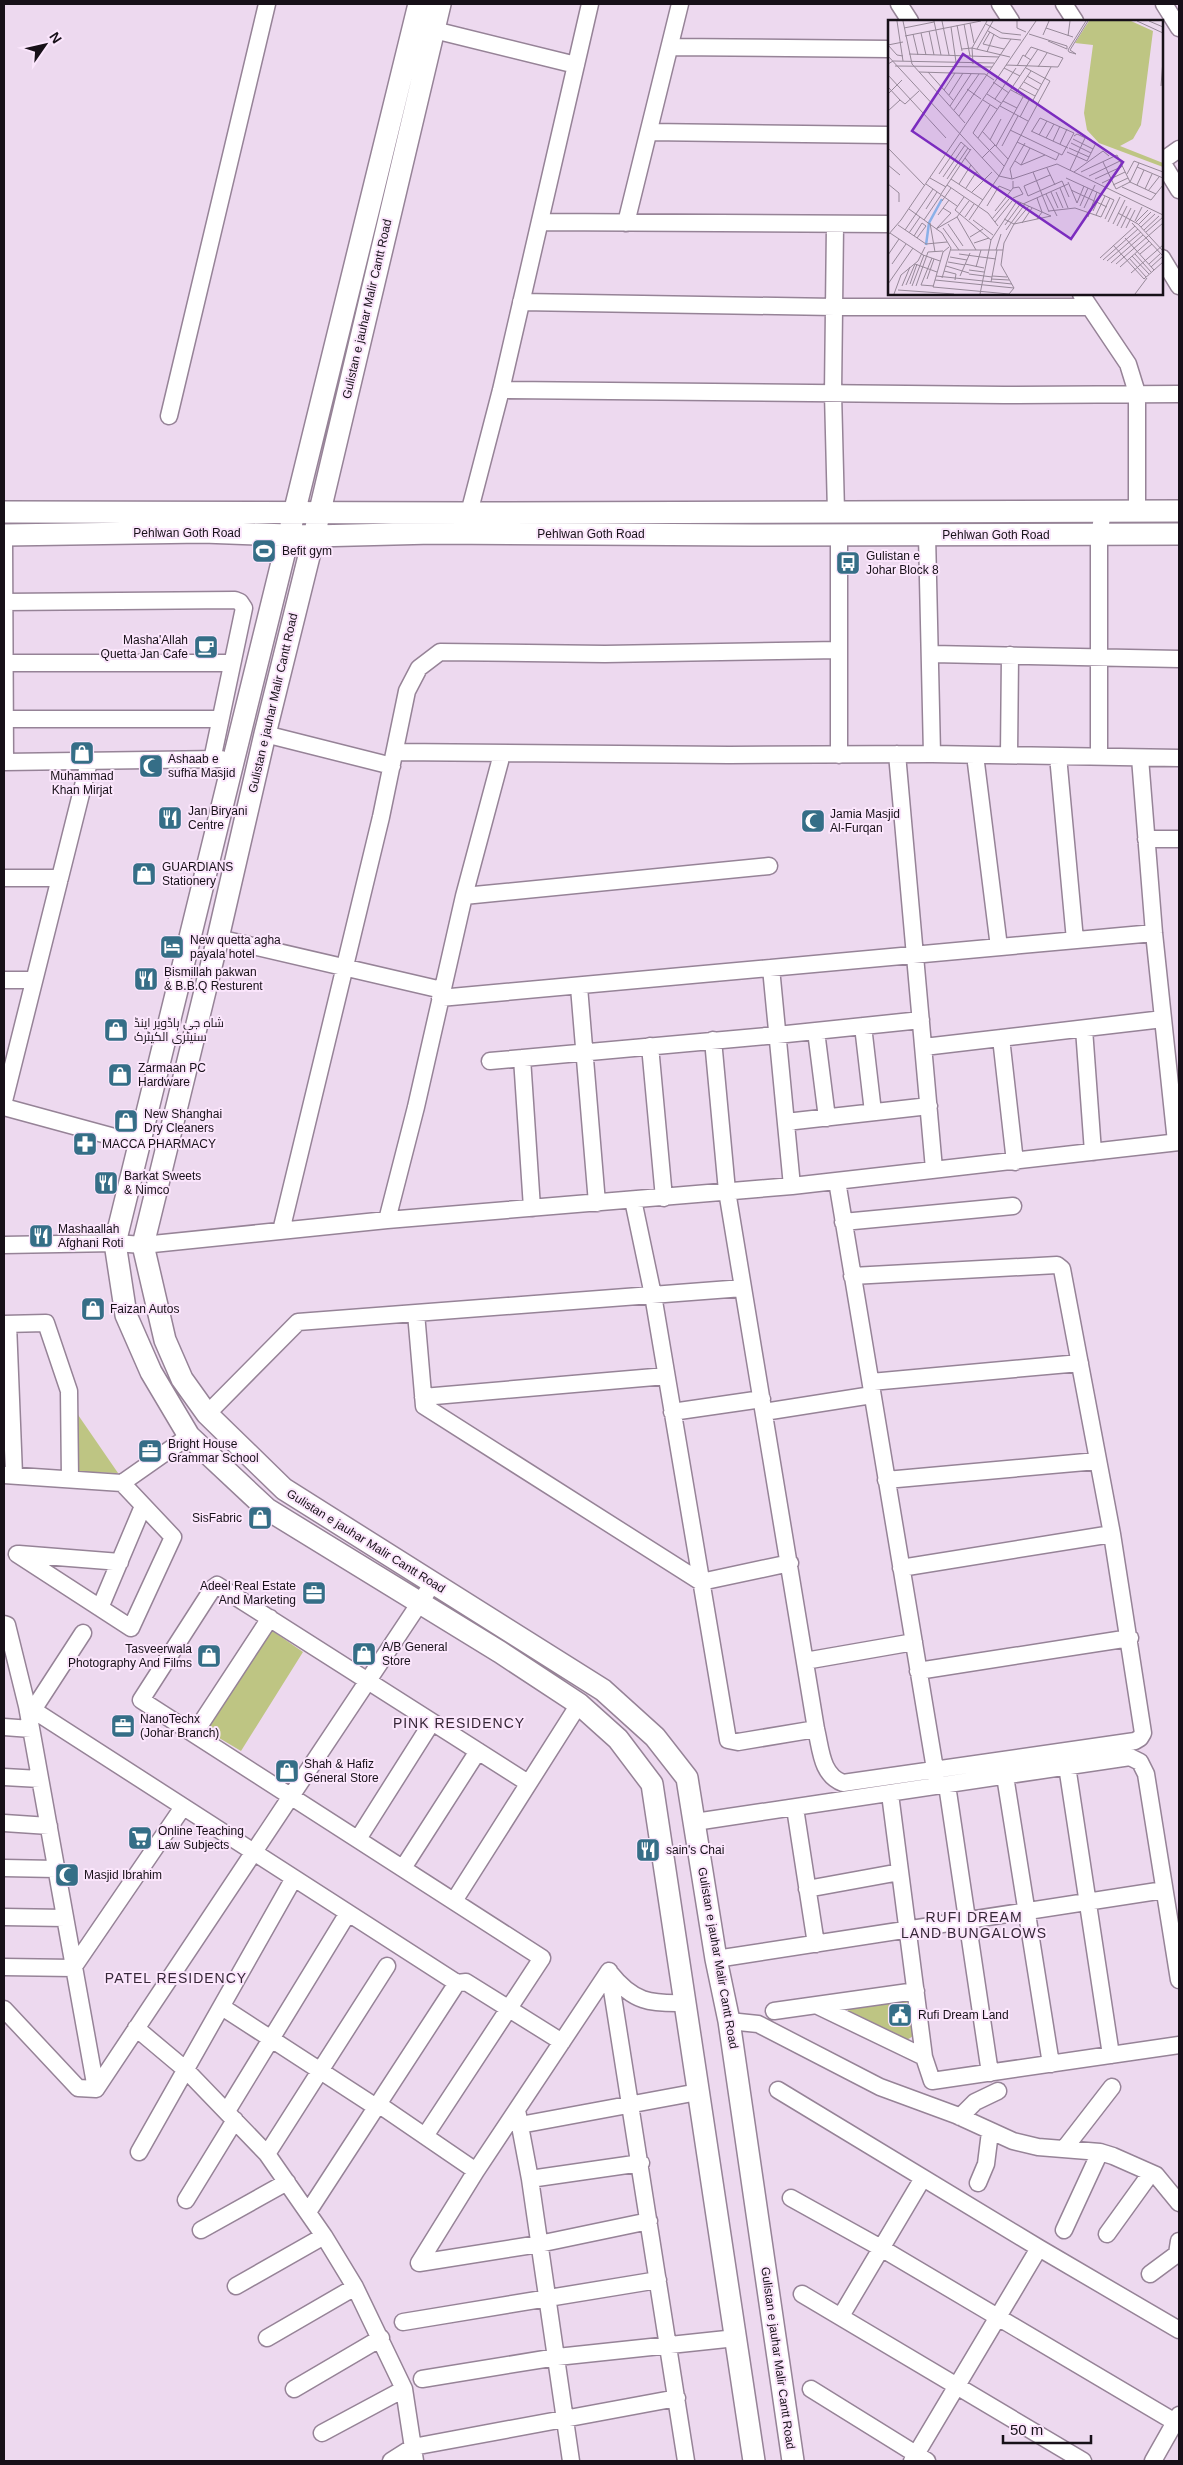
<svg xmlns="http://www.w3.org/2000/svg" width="1183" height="2465" viewBox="0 0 1183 2465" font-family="Arial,Cairo,sans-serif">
<rect width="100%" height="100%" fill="#edd9ef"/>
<path fill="#bec583" d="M74 1409 118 1473 74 1472Z
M261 1623 303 1652 241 1751 199 1726Z
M902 1998 911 2006 916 2034 907 2040 848 2011V2005Z"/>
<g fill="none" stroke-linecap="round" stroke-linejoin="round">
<defs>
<path id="minor" d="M899 4 910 21
M1000 4 1011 21
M1064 4 1075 21
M1164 4 1179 28
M434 30 576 65
M670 47 889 49
M649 132 889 135
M1162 161 1179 149
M1162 162 1179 190
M540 222 889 224
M626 223 680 4
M835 225 833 393 836 512
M1162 258 1179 286
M1081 294 1128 364 1137 393V510
M521 302 834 307H1089
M501 390 1004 395 1179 394
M169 416 267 4
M469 513 501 390 590 4
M839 535V755
M927 535 932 754
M4 539 5 762
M4 602 235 600 240 602 244 608 212 760
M932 654 1179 659
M4 663H232
M4 719H220
M265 734 392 766
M395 752 729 755 932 754 1179 758
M897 754 934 1169
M975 755 999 947
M1009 755 1010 655
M1058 756 1075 940
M1099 757V535L1103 512
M1140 758 1154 933 1176 1142
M4 762 221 759
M1146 839H1179
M4 878H60
M464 896 769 866
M218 938 442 990
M771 968 792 1186
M4 980H34
M579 987 597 1203
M440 998 1154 933
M863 1026 873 1112
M1084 1029 1093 1152
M816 1031 827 1118
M1001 1038 1015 1162
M713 1040 727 1191 816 1729C821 1749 821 1775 843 1783L1135 1741 1140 1738 1143 1733 1112 1534 1062 1269 1057 1265 852 1276
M650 1046 664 1198
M924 1047 1163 1019
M522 1058 532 1208
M490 1061 777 1035 921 1020
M4 1101 89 762
M4 1107 140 1144
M786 1122 929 1106
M837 1181 937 1781
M633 1200 653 1295 728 1740 738 1742 816 1729
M387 1220 416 1107 464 896 502 754
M843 1222 1013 1206
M281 1231 381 817 407 691 419 668 440 652 605 654 839 650
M4 1245 115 1243 143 1245 387 1220 792 1186 1179 1142
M416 1313 424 1406 701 1582 790 1563
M4 1324 46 1323 69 1391 70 1479
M8 1324 14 1475
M871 1382 1080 1363
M423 1397 666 1376
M672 1412 762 1399
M764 1412 872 1395
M207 1414 298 1322 743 1288
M4 1475 122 1483 189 1436
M886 1480 1097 1461
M17 1554 131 1628 173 1537 122 1483
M19 1554 120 1562
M901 1568 1112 1534
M100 1608 143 1506
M4 1624 7 1625 27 1706 96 2089
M805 1661 914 1642
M918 1671 1130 1638
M27 1706 457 1983 466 1982 562 2042
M33 1710 83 1633
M4 1727 31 1729
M194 1734 270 1618
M1067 1766 1111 2055
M1005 1776 1051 2064
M4 1777 40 1779
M947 1785 990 2073
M890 1794 924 2057 932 2081 1179 2045
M795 1808 816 1944
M695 1822 1130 1757 1140 1762 1146 1774 1179 1980
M4 1823 49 1826
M358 1839 432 1722
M4 1868 56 1869
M403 1868 478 1751
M807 1889 900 1872
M454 1901 579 1704
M4 1917 65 1918
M716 1959 1164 1890
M4 1967 73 1968 183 1807
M609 1971 476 2171 419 2263 539 2244 649 2221
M609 1971 686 2461
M610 1973C633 2002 650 2004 685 2003
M818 2006 924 2057
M222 2007 376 2107
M4 2009 78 2088 96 2089
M774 2011 916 1991
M729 2021 758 2024 880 2087 956 2115 1013 2141 1038 2147 1100 2152 1113 2156 1156 2175 1179 2203
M136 2028 186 2070 267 2154 324 2236 355 2287 404 2389 415 2461
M96 2089 433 1583
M778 2090 1039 2248 1179 2330
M378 2104 476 2171
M517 2110 530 2179 571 2461
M227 2111 348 1913
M960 2117 975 2102 998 2091
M520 2125 698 2092
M425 2136 542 1958 141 1700 213 1588 217 1585 528 1783
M1064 2149 1112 2087
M139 2152 294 1878
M267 2154 387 1966
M530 2179 641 2163
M978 2183 986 2164 990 2132
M791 2198 881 2248 1175 2422
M186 2200 235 2120
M308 2212 457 1983
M201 2230 287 2182
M1064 2230 1100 2152
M1107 2234 1151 2173
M1150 2274 1177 2254 1179 2241
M236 2286 324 2236
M802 2294 1083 2461
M841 2316 923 2178
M403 2322 658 2280
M267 2338 355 2287
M422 2379 557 2357 736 2338
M294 2389 381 2338
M811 2389 927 2461
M322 2433 404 2389
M391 2461 413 2447 677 2398
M912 2461 1039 2248
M1153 2461 1179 2415"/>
<path id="major" d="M419 4 115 1243 126 1315 151 1372 189 1436 267 1509 500 1652 579 1704 618 1739 652 1784 754 2461
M440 4 314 536 265 734 218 938 143 1245 165 1340 182 1379 207 1414 284 1489 603 1690 655 1737 687 1778 716 1959 729 2021 793 2461
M4 512 469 513 1179 511
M4 535 203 532 314 536 433 533 752 535 1179 534"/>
</defs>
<use href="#minor" stroke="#968397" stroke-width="19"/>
<use href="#major" stroke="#968397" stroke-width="24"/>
<use href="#minor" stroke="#fff" stroke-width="16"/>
<use href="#major" stroke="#fff" stroke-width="21"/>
</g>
<defs>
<symbol id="stadium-square" viewBox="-11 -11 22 22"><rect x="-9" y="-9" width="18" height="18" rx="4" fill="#356e87" stroke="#fbe6fc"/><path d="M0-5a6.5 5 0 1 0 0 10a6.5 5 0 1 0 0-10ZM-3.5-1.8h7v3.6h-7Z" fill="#fff"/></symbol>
<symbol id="bus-square" viewBox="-11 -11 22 22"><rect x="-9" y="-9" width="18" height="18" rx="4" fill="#356e87" stroke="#fbe6fc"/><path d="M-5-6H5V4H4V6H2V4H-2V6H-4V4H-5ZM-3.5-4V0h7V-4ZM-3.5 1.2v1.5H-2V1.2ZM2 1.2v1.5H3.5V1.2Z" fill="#fff"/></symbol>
<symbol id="cafe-square" viewBox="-11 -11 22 22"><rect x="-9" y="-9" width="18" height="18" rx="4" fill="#356e87" stroke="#fbe6fc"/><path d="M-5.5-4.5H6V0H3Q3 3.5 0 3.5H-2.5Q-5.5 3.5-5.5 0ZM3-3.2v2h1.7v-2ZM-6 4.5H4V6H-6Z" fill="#fff"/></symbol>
<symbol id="shop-square" viewBox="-11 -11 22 22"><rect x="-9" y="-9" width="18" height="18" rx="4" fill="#356e87" stroke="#fbe6fc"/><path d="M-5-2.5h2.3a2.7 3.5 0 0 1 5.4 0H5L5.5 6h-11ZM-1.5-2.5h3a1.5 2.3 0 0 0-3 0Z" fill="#fff"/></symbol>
<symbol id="mosque-square" viewBox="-11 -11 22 22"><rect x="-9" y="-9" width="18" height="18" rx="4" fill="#356e87" stroke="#fbe6fc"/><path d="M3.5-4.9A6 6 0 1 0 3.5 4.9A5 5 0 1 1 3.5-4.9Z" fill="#fff"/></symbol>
<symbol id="restaurant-square" viewBox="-11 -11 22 22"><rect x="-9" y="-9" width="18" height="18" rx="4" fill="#356e87" stroke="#fbe6fc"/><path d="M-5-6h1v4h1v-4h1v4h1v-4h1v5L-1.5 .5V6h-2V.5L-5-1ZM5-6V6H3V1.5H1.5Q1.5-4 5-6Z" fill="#fff"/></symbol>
<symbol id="hotel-square" viewBox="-11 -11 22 22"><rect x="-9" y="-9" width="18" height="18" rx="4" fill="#356e87" stroke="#fbe6fc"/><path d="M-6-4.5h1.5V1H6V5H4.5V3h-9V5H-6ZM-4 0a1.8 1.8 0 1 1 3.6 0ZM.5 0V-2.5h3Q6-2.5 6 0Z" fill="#fff"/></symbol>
<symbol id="pharmacy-square" viewBox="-11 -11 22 22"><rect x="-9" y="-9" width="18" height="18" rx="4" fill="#356e87" stroke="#fbe6fc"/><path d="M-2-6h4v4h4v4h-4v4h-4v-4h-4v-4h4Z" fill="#fff"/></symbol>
<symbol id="office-square" viewBox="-11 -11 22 22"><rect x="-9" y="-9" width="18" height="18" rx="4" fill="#356e87" stroke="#fbe6fc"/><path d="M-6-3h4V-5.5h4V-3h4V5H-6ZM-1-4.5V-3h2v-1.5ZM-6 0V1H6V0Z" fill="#fff"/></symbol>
<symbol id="supermarket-square" viewBox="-11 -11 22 22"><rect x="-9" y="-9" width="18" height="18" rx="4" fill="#356e87" stroke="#fbe6fc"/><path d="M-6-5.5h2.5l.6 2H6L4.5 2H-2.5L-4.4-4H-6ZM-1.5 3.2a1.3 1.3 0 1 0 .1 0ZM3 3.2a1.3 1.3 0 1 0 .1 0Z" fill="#fff"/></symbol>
<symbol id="civic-square" viewBox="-11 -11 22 22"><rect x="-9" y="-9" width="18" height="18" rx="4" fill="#356e87" stroke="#fbe6fc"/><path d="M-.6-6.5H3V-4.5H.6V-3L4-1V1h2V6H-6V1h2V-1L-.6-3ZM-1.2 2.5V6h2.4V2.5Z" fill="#fff"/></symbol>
</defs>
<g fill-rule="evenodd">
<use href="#stadium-square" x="250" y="537" width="28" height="28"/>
<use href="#bus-square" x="834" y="549" width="28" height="28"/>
<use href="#cafe-square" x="192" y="633" width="28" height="28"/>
<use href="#shop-square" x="68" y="739" width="28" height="28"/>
<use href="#mosque-square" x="137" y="752" width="28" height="28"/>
<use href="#restaurant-square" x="156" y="804" width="28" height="28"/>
<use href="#mosque-square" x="799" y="807" width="28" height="28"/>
<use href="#shop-square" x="130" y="860" width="28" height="28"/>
<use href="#hotel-square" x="158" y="933" width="28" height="28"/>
<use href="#restaurant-square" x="132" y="965" width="28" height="28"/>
<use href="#shop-square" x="102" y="1016" width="28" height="28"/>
<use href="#shop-square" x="106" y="1061" width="28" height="28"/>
<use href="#shop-square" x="112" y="1107" width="28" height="28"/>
<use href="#pharmacy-square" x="71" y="1130" width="28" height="28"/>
<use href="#restaurant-square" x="92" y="1169" width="28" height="28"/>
<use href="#restaurant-square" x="27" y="1222" width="28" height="28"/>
<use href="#shop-square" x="79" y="1295" width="28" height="28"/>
<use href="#office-square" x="136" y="1437" width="28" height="28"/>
<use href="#shop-square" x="246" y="1504" width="28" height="28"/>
<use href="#office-square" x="300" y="1579" width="28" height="28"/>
<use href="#shop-square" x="350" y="1640" width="28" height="28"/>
<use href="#shop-square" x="195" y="1642" width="28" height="28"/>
<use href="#office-square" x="109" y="1712" width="28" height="28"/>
<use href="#shop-square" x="273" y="1757" width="28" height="28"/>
<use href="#supermarket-square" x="126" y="1824" width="28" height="28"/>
<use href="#restaurant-square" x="634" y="1836" width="28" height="28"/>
<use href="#mosque-square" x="53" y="1861" width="28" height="28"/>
<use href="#civic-square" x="886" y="2001" width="28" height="28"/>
</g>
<g text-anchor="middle" stroke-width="4" stroke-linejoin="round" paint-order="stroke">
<g font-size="12" fill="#171018" stroke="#fbe6fc">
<text transform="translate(367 309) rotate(-77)" y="4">Gulistan e jauhar Malir Cantt Road</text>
<text x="187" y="537">Pehlwan Goth Road</text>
<text x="591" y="538">Pehlwan Goth Road</text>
<text x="996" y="539">Pehlwan Goth Road</text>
<text transform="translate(273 703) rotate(-77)" y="4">Gulistan e jauhar Malir Cantt Road</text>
<text transform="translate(366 1541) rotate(32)" y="4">Gulistan e jauhar Malir Cantt Road</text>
<text transform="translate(718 1958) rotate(80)" y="4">Gulistan e jauhar Malir Cantt Road</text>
<text transform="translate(778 2358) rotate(82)" y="4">Gulistan e jauhar Malir Cantt Road</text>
</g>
<g font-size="12" fill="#171018" stroke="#fbe6fc" text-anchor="start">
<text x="282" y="555">Befit gym</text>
<text x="866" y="560">Gulistan e<tspan x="866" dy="14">Johar Block 8</tspan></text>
<text x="188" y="644" text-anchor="end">Masha'Allah<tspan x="188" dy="14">Quetta Jan Cafe</tspan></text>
<text x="168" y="763">Ashaab e<tspan x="168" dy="14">sufha Masjid</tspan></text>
<text x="82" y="780" text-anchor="middle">Muhammad<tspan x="82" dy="14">Khan Mirjat</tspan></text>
<text x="188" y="815">Jan Biryani<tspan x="188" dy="14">Centre</tspan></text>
<text x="830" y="818">Jamia Masjid<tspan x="830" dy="14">Al-Furqan</tspan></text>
<text x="162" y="871">GUARDIANS<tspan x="162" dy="14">Stationery</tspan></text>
<text x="190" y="944">New quetta agha<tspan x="190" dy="14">payala hotel</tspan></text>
<text x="164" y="976">Bismillah pakwan<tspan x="164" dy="14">&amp; B.B.Q Resturent</tspan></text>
<text x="134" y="1027">شاہ جی ہاڈویر اینڈ<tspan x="134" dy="14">سنیٹری الکیٹرک</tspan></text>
<text x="138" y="1072">Zarmaan PC<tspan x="138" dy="14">Hardware</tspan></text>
<text x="144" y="1118">New Shanghai<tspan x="144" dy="14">Dry Cleaners</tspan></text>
<text x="102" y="1148">MACCA PHARMACY</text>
<text x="124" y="1180">Barkat Sweets<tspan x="124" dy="14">&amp; Nimco</tspan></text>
<text x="58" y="1233">Mashaallah<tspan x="58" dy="14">Afghani Roti</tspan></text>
<text x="110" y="1313">Faizan Autos</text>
<text x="168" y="1448">Bright House<tspan x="168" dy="14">Grammar School</tspan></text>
<text x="242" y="1522" text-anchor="end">SisFabric</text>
<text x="296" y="1590" text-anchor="end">Adeel Real Estate<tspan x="296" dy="14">And Marketing</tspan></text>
<text x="382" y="1651">A/B General<tspan x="382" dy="14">Store</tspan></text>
<text x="192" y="1653" text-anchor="end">Tasveerwala<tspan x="192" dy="14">Photography And Films</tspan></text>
<text x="140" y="1723">NanoTechx<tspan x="140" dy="14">(Johar Branch)</tspan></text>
<text x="304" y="1768">Shah &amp; Hafiz<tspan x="304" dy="14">General Store</tspan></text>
<text x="158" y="1835">Online Teaching<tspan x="158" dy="14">Law Subjects</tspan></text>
<text x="666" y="1854">sain's Chai</text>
<text x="84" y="1879">Masjid Ibrahim</text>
<text x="918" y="2019">Rufi Dream Land</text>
</g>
<g font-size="14" letter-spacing="1" fill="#362637" stroke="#fbe6fc">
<text x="459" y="1728">PINK RESIDENCY</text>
<text x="974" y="1922">RUFI DREAM<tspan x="974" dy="16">LAND BUNGALOWS</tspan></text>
<text x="176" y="1983">PATEL RESIDENCY</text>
</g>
</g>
<g transform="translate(888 20)">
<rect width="275" height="275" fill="#edd9ef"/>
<path d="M201 1H243L265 11 253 105 245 119 232 126 275 143V147L211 123 199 110 196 93 205 25 187 23Z" fill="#bec583"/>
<path fill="none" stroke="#8ab0e8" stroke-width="2.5" d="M38 225 41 203 54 179"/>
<path fill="none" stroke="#978999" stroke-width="1" d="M9 1 15 41M15 1 24 44 77 103M46 1 53 35M54 1 61 35M129 1V8L138 12M198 1 180 30 181 32 188 34 182 30 200 1M249 1 275 13M261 1 275 7M82 3 86 23M76 4 82 36M98 4 114 13 133 15M69 5 74 31M63 7 68 42M16 8 46 2M158 8 185 17M41 11 46 35M100 11 112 18 133 20M102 12 95 24 116 29M33 13 38 35M25 14 30 35M141 14 179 26V29M155 15 161 1M17 16 93 1M180 16 182 1M160 21 179 29M0 25 9 35 15 36M0 25 15 22M74 29 84 28 122 37M89 29 105 1M99 32 106 14M21 34 111 37M0 36 111 156 124 159 169 144 275 195M0 44 5 41 106 43M85 44 84 28 99 1M118 45 170 47 175 38 143 27 137 36M7 46 104 47M129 46 135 35 143 40M150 47 159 33M116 48 132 56M31 52 97 54 106 60M40 52 65 80M0 55 58 118M139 56 153 64M110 57 125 67M105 62 121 73M136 62 150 70M273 66 275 40M0 67 12 80 0 91M132 68 147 76M79 69 93 79M56 70 67 53M123 70 145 82M128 73 143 51M0 74 14 60M99 74 113 83M61 75 75 53M107 79 128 48M12 80 17 84 31 71M95 80 109 89M115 81 129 88M144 82 163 47M102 85 85 113 116 146M62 86 83 54M112 86 140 101M66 90 91 54M71 96 123 19M132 97 141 80M122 110 174 135 186 113 152 98 144 111M94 111 120 139M143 111 180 128M151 115 159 101M90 118 150 29M158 118 166 104M185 119 205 129M102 120 113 99M165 121 172 106M129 122 168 140 171 134M183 123 203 133M172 124 179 109M108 126 135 77M114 126 130 96M0 128 37 166M181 128 201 137M179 132 199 141 208 123 189 114 186 116M77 138 95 159M94 138 107 125M127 141 133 145 157 135M215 142 228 169M0 145 12 155M133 145 142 128M249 147 275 158M159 148 167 165M182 150 197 118M145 152 161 192M186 152 215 131 221 136M193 152 229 135 242 162 268 174M51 154 73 122 82 130M239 154 246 141 275 152M162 155 136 166 140 176 174 161 181 177M201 156 232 141M55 157 77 125M42 158 58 167M178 158 226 180 217 199M59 159 80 128M63 159 95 180M124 159 122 149 137 123M207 159 235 146M180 162 189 183M214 163 237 152M0 164 11 173V182M38 164 69 186M71 164 83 145M59 165 100 193 110 206M225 165 240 158M249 165 256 150M234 167 263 180 275 165M78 168 89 151M125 168 131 167 135 174 125 178M172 168 180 188M228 169 242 162 251 143M257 169 264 154M183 170 219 187M260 171 271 157M84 172 104 152M163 172 170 188M168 172 175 188M53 174 83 129M158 174 169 196M76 177 67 190 103 220M149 178 154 192 149 199M54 181 63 168M189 183 196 166M135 184 180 164M99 186 111 166 123 171M192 186 200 168M196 188 207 165M21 189 54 213 63 228 54 258M38 189 49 172M107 191 125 168V161M161 191 187 188 213 197 222 178M205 191 213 174M230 193 250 204 275 231M50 195 61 180M208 195 217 176M69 197 88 230M77 197 86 184M200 197 209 172M104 199 121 179M116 199 126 204 163 196M36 200 53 175M81 200 111 156 162 61 138 48M85 200 105 215M247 201 254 187M107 202 124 181M220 202 232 177M248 202 260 190M42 203 47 232M134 203 144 188M244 203 275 236M60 204 75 226M126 204 141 186M225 204 237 180M251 204 263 192M10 205 38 224 59 222M117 205 133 183M229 206 239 186M253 207 267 194M49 208 63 193 55 188M55 208 71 230M233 208 243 188M238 208 247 190M48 209 69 197 81 181M17 210 45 169M118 210 137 184M256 210 271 196M258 212 275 197M2 213 35 235 52 241M21 213 32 197M0 215 13 200 148 1M26 216 34 203M82 217 95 209M29 218 38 206 34 203M237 218 266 250M86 223 101 218M225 225 256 259 275 242M63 230H115M108 230 113 214M71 234 108 239M247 234 263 252M252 234 264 224M0 235 11 219M244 236 261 254M62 237 79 240M44 238 33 265 46 266M212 238 247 206M241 238 258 257M215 240 250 209M219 241 253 212M60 242 77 245M223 243 255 215M4 244 18 224M77 244 96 248M228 244 275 203M261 244 273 233M58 246 81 253M88 247 93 230M232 247 261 221M263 247 275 236M81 250 96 252M56 251 68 254 67 260M243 253 275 225M81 254 104 257M48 256 124 264M72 256 82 233M104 256 119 257M39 259 46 239M103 259 121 260M47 260 126 268M103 262 109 230M0 264 25 228M22 264 29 244M18 265 27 244 49 252M14 266 22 247M24 266 36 235M28 266 40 232 55 231M45 267 121 274M45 267 55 232 61 227M10 270 66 274M6 274 13 255 30 241 37 227M92 274 103 220 129 181 163 196M121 274 126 268 113 245 116 223 126 204M247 274 259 258"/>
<path fill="#7b2cbf" fill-opacity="0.15" stroke="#7b2cbf" stroke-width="2.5" d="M75 34 235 142 183 219 24 111Z"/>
<rect width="275" height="275" fill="none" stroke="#171018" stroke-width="2.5"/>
</g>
<rect width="1183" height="2465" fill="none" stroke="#171018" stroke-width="10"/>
<g transform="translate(45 45) rotate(56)" stroke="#fbe6fc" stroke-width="4" paint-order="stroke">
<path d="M0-4L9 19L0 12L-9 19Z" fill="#171018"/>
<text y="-8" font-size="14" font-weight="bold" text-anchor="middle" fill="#171018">N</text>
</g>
<path d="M1003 2435v8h88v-8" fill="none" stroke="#171018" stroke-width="2.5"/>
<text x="1010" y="2435" font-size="15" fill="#171018" stroke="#fbe6fc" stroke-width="4" paint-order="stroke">50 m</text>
</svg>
